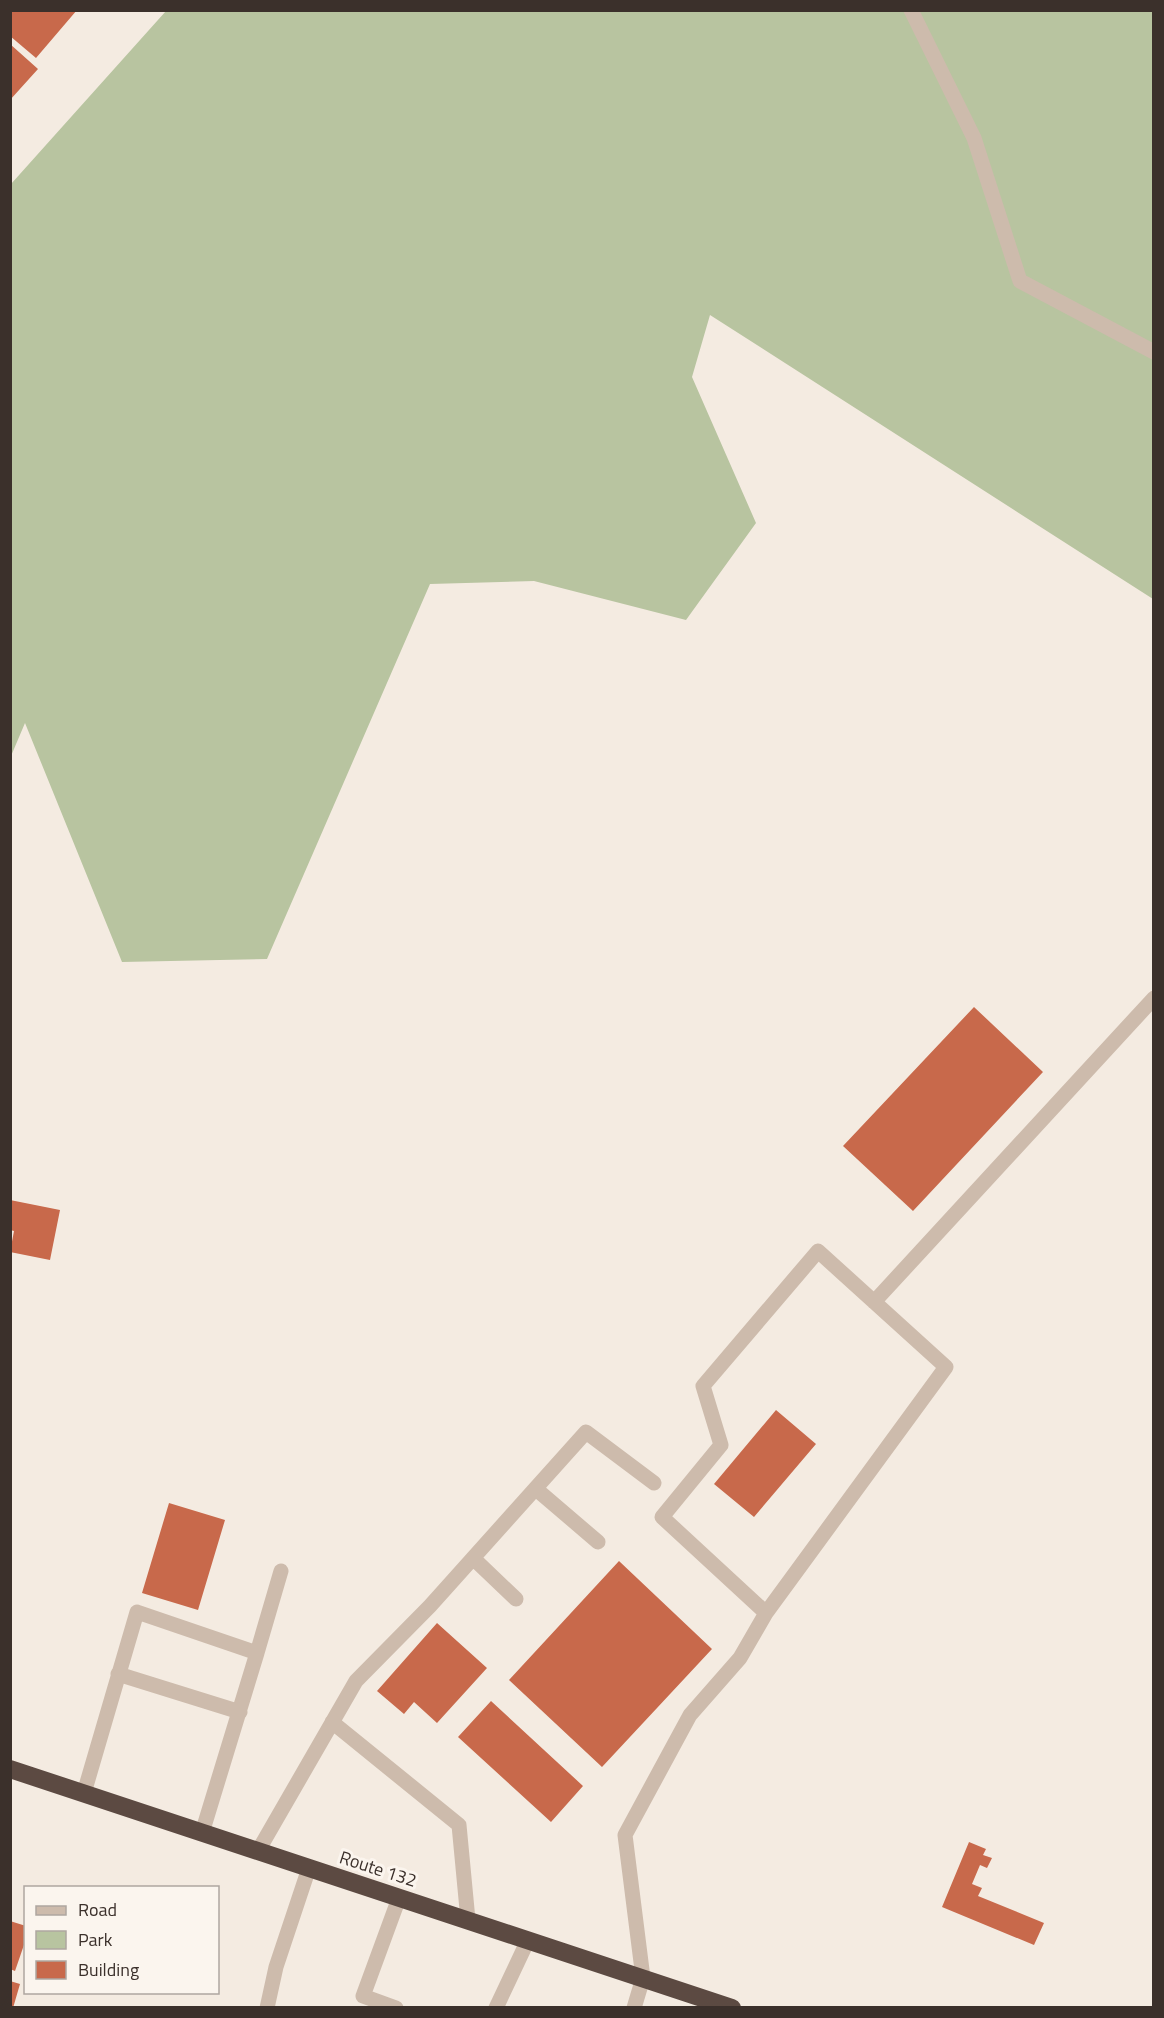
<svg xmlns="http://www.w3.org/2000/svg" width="1164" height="2018" viewBox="0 0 1164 2018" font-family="'Titillium Web',sans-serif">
<rect width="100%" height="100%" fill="#f4ebe1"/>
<path fill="#b8c4a0" d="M166 11H1153V599L710 315 692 377 756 523 686 620 534 581 430 584 267 959 122 962 25 723 11 756V184Z"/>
<path fill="#c8694b" d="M10 10H77L36 58 10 36Z
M10 44 38 69 10 100Z
M974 1007 1043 1072 913 1211 843 1146Z
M10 1200 60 1210 50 1260 10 1252 14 1231 10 1230Z
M776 1410 816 1444 754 1517 714 1484Z
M169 1503 225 1520 198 1610 142 1593Z
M619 1561 712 1649 602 1767 509 1680Z
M437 1623 487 1668 437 1723 414 1702 404 1714 377 1691Z
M491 1701 583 1786 551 1822 458 1737Z
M969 1842 986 1849 983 1855 992 1858 987 1868 980 1865 972 1884 982 1888 978 1896 1044 1923 1034 1945 942 1907Z
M10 1921 26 1926V1939L15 1971 10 1969Z
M10 1981 20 1984 13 2008H10Z"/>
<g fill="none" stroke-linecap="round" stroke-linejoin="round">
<path stroke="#cdbbac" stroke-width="15" d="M911 10 974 138 1020 281 1154 352
M874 1302 1154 998
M536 1489 598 1542
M473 1558 516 1599
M257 1653 281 1571
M118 1674 240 1712
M332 1722 459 1825 468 1920
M84 1793 137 1612 257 1653 202 1833
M258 1851 356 1681 430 1606 586 1432 654 1483
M267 2008 276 1967 309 1868
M396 2008 363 1996 399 1898
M496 2008 528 1940
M634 2008 643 1978 625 1835 690 1715 740 1658 766 1613 946 1367 818 1251 703 1386 721 1445 662 1517 766 1613"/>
<path stroke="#5c4a42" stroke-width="18" d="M10 1769 732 2008"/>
</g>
<g text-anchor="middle" stroke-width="6" stroke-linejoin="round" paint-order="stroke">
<g font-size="18" fill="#3b302b" stroke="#fbf5ee">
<text transform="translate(378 1869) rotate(18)" y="6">Route 132</text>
</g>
</g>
<rect width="1164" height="2018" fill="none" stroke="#3b302b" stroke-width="24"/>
<rect x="24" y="1886" width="195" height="108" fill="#fbf5ee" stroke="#aea6a0" stroke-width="1.5"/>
<rect x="36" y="1906" width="30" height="9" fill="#cdbbac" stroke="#aea6a0" stroke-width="1.5"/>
<text x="78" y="1916" font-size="18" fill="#3b302b">Road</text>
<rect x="36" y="1931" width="30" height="18" fill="#b8c4a0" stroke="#aea6a0" stroke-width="1.5"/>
<text x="78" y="1946" font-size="18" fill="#3b302b">Park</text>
<rect x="36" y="1961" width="30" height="18" fill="#c8694b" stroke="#aea6a0" stroke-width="1.5"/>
<text x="78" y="1976" font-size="18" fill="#3b302b">Building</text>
</svg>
